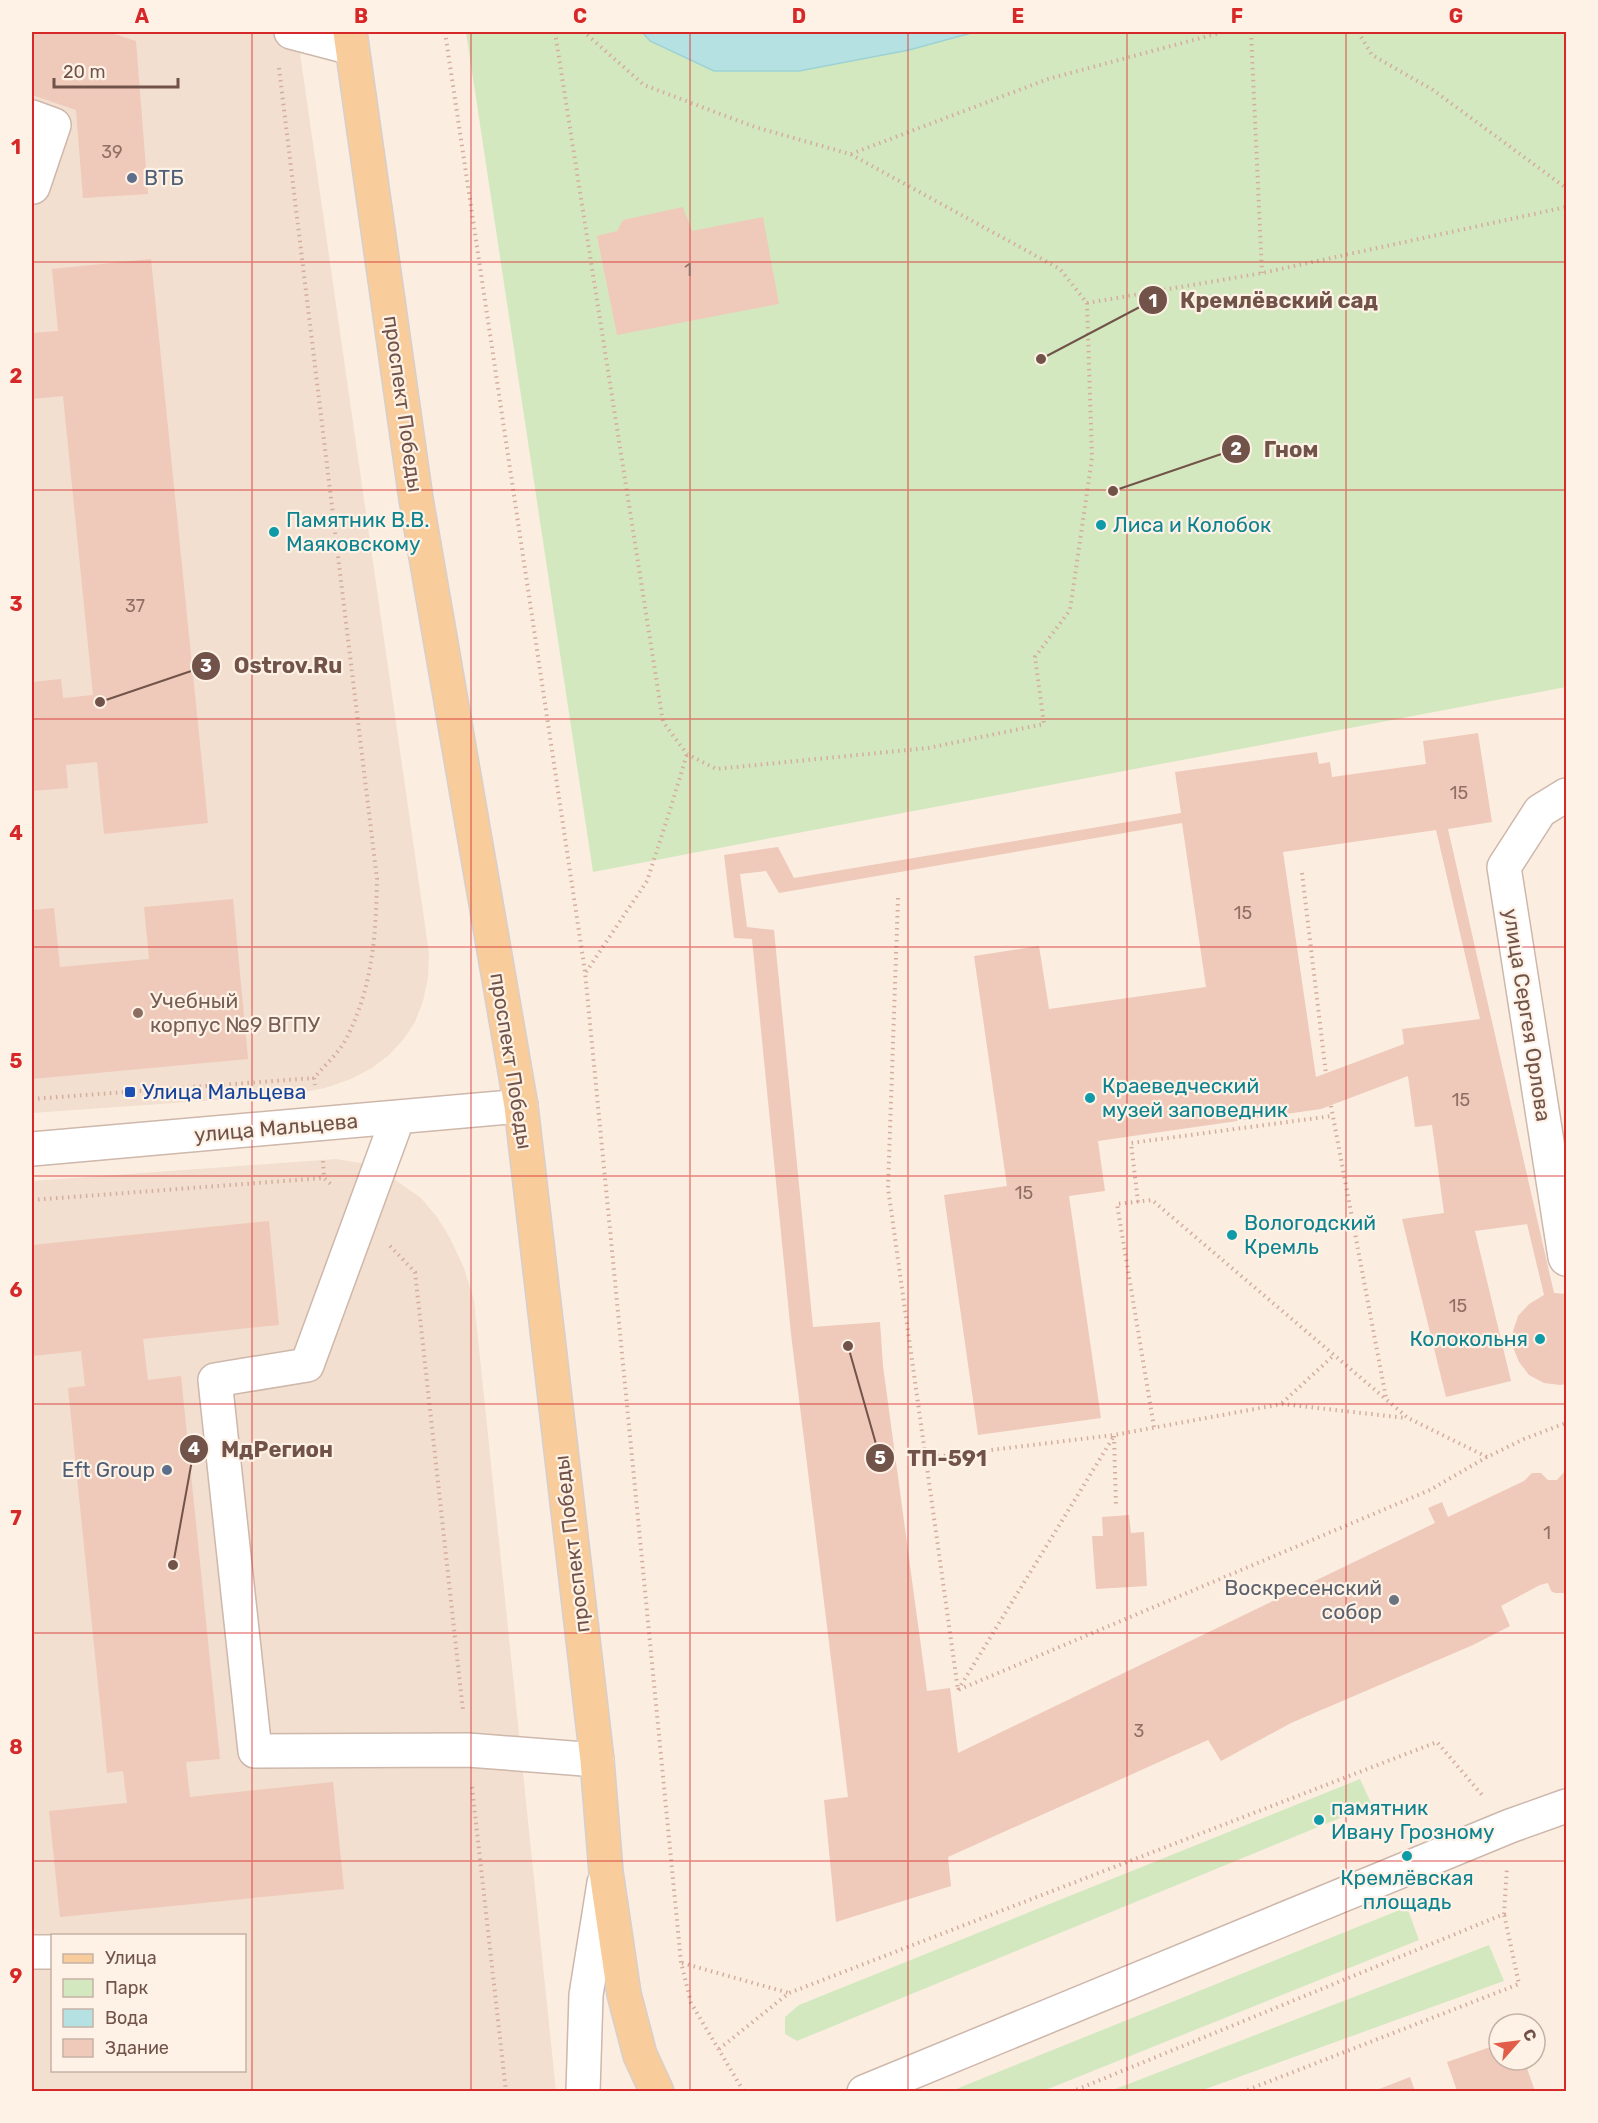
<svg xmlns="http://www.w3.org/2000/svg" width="1598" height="2123" viewBox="0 0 1598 2123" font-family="Rubik,sans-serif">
<rect width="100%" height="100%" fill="#fbeee1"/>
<path fill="#f2dfcf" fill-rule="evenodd" d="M32 32H297L429 953 428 978 423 1001 415 1022 403 1040 389 1055 372 1068 351 1079 325 1088 290 1095 32 1113Z
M336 1159 361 1163 384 1172 421 1198 437 1217 450 1238 464 1268 474 1300 556 2091 32 2092V1181ZM52 1936H244V2070H52Z"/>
<path fill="#d4e8c0" d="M466 32H1566V687L593 872Z
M1360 1779 1372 1805 797 2041 785 2034V2017L799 2005Z
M1407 1907 1419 1940 1043 2091H951Z
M1489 1945 1504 1981 1200 2091H1110Z"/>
<path fill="#b6e1e3" stroke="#9dd2d5" stroke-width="1.5" d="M642 32H975L909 50 799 71H714L650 41Z"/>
<path fill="#efc9b9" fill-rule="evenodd" d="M32 32H108L136 41 148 194 83 198 76 110 32 95Z
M683 207 692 231 763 217 779 304 617 335 597 236 617 231 623 220Z
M151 259 208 823 104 834 97 762 66 765 68 788 32 791V682L61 679 63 698 93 695 63 396 32 399V333L58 331 52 269Z
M1478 733 1492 822 1448 829 1554 1293 1566 1294V1384L1560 1385 1544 1383 1529 1375 1519 1362 1513 1347V1331L1518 1316 1529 1304 1544 1295 1527 1224 1475 1231 1511 1381 1446 1397 1402 1219 1444 1213 1432 1125 1415 1127 1408 1076 1321 1109 1098 1141 1105 1191 1069 1196 1101 1418 978 1435 944 1195 1007 1186 974 956 1039 946 1049 1009 1206 987 1182 823 779 893 766 871 740 874 747 927 774 930 813 1327 880 1322 883 1366 927 1691 950 1688 958 1753 1435 1523 1428 1508 1442 1502 1448 1517 1524 1481 1532 1473H1541L1548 1480H1557L1566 1470V1593H1555L1551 1591 1548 1583 1540 1585 1501 1606 1510 1626 1473 1645 1291 1723 1221 1761 1208 1740 948 1857 951 1886 836 1922 824 1800 848 1797 791 1334 752 939 734 938 724 855 778 847 794 878 1181 813 1175 772 1317 752 1319 764 1330 762 1332 777 1426 764 1423 741ZM1436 830 1480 1019 1402 1029 1404 1044 1316 1077 1283 852Z
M233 899 248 1059 32 1079V910L54 908 60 967 149 959 144 907Z
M269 1221 279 1325 143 1339 148 1380 181 1376 220 1759 186 1762 190 1797 333 1782 344 1889 60 1917 49 1811 127 1803 123 1771 107 1773 68 1388 85 1386 81 1351 32 1356V1245Z
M1129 1515 1131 1533 1144 1532 1147 1586 1096 1589 1092 1536H1103L1102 1517Z
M1499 2044V2060H1524L1535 2091H1457L1447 2062Z
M1410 2077 1415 2091H1374Z"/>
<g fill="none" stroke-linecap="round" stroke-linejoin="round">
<defs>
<path id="minor" d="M291 32 352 48
M32 117 54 125 33 187
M1566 795 1540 811 1504 867 1565 1257 1566 1259
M398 1117 307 1365 215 1380 255 1751 468 1750 597 1760
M32 1149 521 1106
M32 1952H52
M583 2092 586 1995 604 1883
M864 2092 1510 1826 1566 1806"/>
<path id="major" d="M350 32 416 499 521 1106 597 1760 606 1872 624 1994 640 2055 657 2092"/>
</defs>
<use href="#minor" stroke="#ceb7ab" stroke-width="36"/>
<use href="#major" stroke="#d7cfcc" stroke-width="36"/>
<path stroke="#d4ad9d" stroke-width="4" stroke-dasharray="1.5 4.5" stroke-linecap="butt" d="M445 32 585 972 681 1962 691 2003 744 2092
M555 32 663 722 687 754 716 769 928 748 1044 724 1035 657 1070 610 1092 458 1087 303 1060 269 850 154 755 127 644 85 584 32
M1251 32 1262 273
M1358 32 1372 55 1433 90 1566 188
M279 68 377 879C376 933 373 985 348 1035 341 1051 325 1065 314 1078L315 1085
M851 154 1048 79 1223 32
M1087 303 1262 273 1566 207
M1302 873 1326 1074
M898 898 888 1188 958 1690 1430 1490 1487 1457
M586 972 647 881 670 810 687 754
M32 1099 314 1078
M1331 1106 1386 1398
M323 1161 324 1178 333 1186
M32 1200 324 1178
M1138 1202 1131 1143 1332 1116
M390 1246 415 1272 463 1711
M1282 1403 1333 1356
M1154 1427 1117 1204 1152 1200 1408 1418 1487 1457 1524 1439 1566 1423
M1114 1436 1116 1506
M926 1458 1114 1435 1282 1404 1406 1418
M958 1690 1114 1436
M472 1787 506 2092
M682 1963 789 1993
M719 2049 789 1993 1437 1742 1482 1795
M1071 2092 1504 1914 1507 1867
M1242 2092 1519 1984 1504 1914"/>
<use href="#minor" stroke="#fff" stroke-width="33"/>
<use href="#major" stroke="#f8cc9b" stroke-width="33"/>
</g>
<path fill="none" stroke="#d62828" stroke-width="1.5" stroke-opacity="0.55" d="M252 32V2092M471 32V2092M690 32V2092M908 32V2092M1127 32V2092M1346 32V2092M32 262H1566M32 490H1566M32 719H1566M32 947H1566M32 1176H1566M32 1404H1566M32 1633H1566M32 1861H1566"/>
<g fill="#5c6f8a" stroke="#fef2e6" stroke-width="2">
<circle cx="132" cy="178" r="6"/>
<circle cx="167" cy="1470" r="6"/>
</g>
<g fill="#0f9aa8" stroke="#fef2e6" stroke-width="2">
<circle cx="1101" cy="525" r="6"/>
<circle cx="274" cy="532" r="6"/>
<circle cx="1090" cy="1098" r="6"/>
<circle cx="1232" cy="1235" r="6"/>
<circle cx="1540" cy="1339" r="6"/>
<circle cx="1319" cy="1820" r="6"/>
<circle cx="1407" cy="1856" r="6"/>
</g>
<circle fill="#8d6e63" stroke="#fef2e6" stroke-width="2" cx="138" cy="1013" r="6"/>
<rect fill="#1a4fb4" stroke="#fef2e6" stroke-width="2" x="124" y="1086" width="12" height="12" rx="3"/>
<circle fill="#6b7280" stroke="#fef2e6" stroke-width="2" cx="1394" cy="1600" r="6"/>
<g text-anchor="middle" stroke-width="4.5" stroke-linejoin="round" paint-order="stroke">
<g font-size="18" fill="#907065">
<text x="112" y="158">39</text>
<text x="688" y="276">1</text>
<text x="135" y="612">37</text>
<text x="1459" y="799">15</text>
<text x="1243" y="919">15</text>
<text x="1461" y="1106">15</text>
<text x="1024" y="1199">15</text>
<text x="1458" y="1312">15</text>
<text x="1547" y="1539">1</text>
<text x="1139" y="1737">3</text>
</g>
<g font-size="21" fill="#4e5e75" stroke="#fef2e6" text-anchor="start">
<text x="144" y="185">ВТБ</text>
<text x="155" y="1477" text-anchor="end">Eft Group</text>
</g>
<g font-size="21" fill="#715349" stroke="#fef2e6">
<text transform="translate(403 404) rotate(82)" y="7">проспект Победы</text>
<text transform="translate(1527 1015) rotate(81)" y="7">улица Сергея Орлова</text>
<text transform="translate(511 1061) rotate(81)" y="7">проспект Победы</text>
<text transform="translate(276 1128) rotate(-5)" y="7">улица Мальцева</text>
<text transform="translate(572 1544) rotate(-97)" y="7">проспект Победы</text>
</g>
<g font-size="21" fill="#0d838f" stroke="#fef2e6" text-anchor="start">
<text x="286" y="527">Памятник В.В.<tspan x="286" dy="24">Маяковскому</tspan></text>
<text x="1113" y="532">Лиса и Колобок</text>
<text x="1102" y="1093">Краеведческий<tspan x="1102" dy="24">музей заповедник</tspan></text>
<text x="1244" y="1230">Вологодский<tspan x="1244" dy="24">Кремль</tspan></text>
<text x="1528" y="1346" text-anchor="end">Колокольня</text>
<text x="1331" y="1815">памятник<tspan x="1331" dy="24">Ивану Грозному</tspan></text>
<text x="1407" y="1885" text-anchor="middle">Кремлёвская<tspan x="1407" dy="24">площадь</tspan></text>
</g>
<g font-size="21" fill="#785e54" stroke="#fef2e6" text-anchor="start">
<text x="150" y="1008">Учебный<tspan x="150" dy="24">корпус №9 ВГПУ</tspan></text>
</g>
<g font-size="21" fill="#164399" stroke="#fef2e6" text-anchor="start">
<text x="142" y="1099">Улица Мальцева</text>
</g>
<g font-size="21" fill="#5b616d" stroke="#fef2e6" text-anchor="end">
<text x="1382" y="1595">Воскресенский<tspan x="1382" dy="24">собор</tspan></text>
</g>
</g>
<path fill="none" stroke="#715349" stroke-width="2" d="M1041 359L1153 300M1113 491L1236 449M100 702L206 666M173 1565L194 1449M848 1346L880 1458"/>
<g fill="#715349" stroke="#fef2e6" stroke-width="2">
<circle cx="1041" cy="359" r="6"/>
<circle cx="1113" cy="491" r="6"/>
<circle cx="100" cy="702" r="6"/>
<circle cx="173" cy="1565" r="6"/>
<circle cx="848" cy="1346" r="6"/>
<circle cx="1153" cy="300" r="15"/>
<circle cx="1236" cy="449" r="15"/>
<circle cx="206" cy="666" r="15"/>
<circle cx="194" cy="1449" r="15"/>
<circle cx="880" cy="1458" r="15"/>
</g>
<g font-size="18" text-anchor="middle" font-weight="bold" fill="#fff">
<text x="1153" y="307">1</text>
<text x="1236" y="455">2</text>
<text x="206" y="672">3</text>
<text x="194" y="1455">4</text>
<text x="880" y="1464">5</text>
</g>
<g font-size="22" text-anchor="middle" font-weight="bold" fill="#715349" stroke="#fef2e6" stroke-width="4.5" stroke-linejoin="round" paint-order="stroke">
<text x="1279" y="308">Кремлёвский сад</text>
<text x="1291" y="457">Гном</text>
<text x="288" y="673">Ostrov.Ru</text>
<text x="277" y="1457">МдРегион</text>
<text x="947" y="1466">ТП-591</text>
</g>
<rect width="1598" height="2123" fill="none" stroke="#fef2e6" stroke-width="66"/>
<rect x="51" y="1934" width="195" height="138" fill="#fef2e6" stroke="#c6b2a7" stroke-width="1.5"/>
<rect x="63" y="1954" width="30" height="9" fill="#f8cc9b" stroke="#c6b2a7" stroke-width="1.5"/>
<text x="105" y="1964" font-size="18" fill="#715349">Улица</text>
<rect x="63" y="1979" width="30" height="18" fill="#d4e8c0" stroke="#c6b2a7" stroke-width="1.5"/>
<text x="105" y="1994" font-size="18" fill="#715349">Парк</text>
<rect x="63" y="2009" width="30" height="18" fill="#b6e1e3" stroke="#c6b2a7" stroke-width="1.5"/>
<text x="105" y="2024" font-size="18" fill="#715349">Вода</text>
<rect x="63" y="2039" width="30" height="18" fill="#efc9b9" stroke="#c6b2a7" stroke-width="1.5"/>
<text x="105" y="2054" font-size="18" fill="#715349">Здание</text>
<g transform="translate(1517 2042) rotate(62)"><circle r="28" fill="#fef2e6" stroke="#c6b2a7" stroke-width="1.5"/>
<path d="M0-4.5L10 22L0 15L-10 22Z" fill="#e15c49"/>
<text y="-9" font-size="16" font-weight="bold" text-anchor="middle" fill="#715349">С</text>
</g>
<path d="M54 78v9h124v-9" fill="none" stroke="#715349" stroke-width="3"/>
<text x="63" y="78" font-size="18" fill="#715349" stroke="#fef2e6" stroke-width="4.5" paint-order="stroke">20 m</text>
<rect x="33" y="33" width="1532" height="2057" fill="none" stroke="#d62828" stroke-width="2"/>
<g font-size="20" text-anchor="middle" font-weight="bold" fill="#d62828">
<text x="142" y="23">A</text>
<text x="361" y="23">B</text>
<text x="580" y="23">C</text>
<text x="799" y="23">D</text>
<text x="1018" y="23">E</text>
<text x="1237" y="23">F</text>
<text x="1456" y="23">G</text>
<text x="16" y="154">1</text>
<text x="16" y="383">2</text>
<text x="16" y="611">3</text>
<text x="16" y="840">4</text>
<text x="16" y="1068">5</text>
<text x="16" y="1297">6</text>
<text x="16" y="1525">7</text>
<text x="16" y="1754">8</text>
<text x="16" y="1983">9</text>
</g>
</svg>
